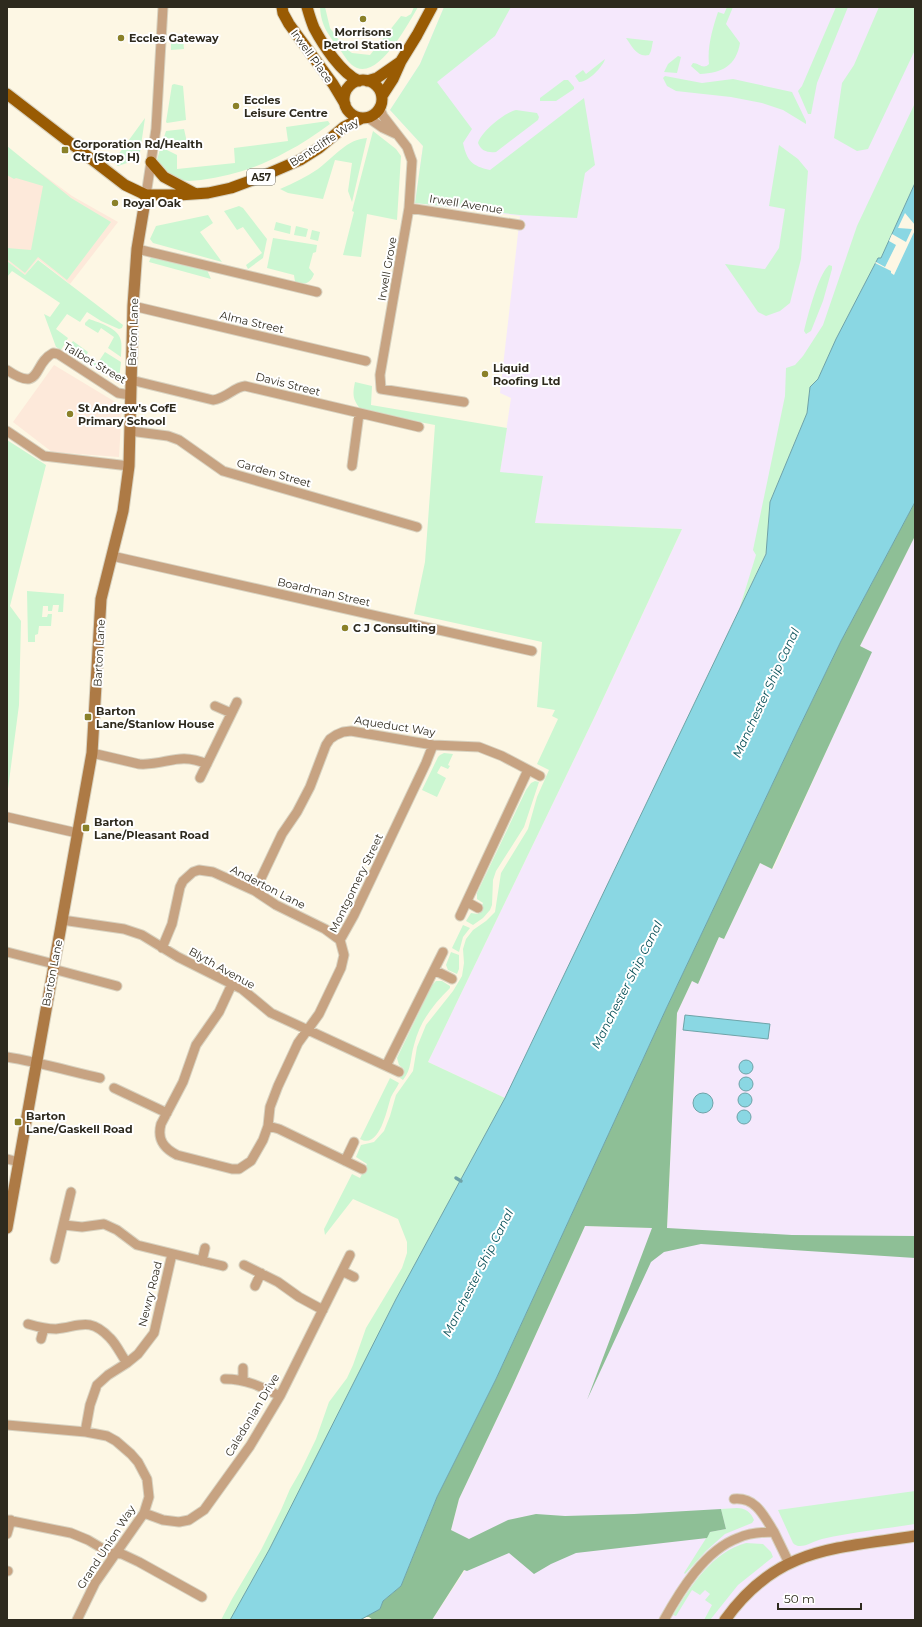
<svg xmlns="http://www.w3.org/2000/svg" width="922" height="1627" viewBox="0 0 922 1627" font-family="Montserrat,sans-serif">
<rect width="100%" height="100%" fill="#fdf7e4"/>
<path fill="#f5e8fc" d="M444 7H915V183L766 553 505 1098 428 1062 595 716 682 529 535 523 500 472 511 398 500 393 520 216 415 203 423 146 390 110 420 64Z
M915 536V1620H432L465 1570 451 1530 459 1499 512 1387 585 1226 667 1228 677 1013 692 981 698 983 719 937 724 939 760 863 773 869 871 652 860 646Z"/>
<path fill="#fde9da" d="M7 148 72 196 118 222 70 284 38 259 25 275 7 261Z
M54 365 122 406 119 457 52 452 13 422Z"/>
<path fill="#ccf7d2" d="M320 7H325L330 28 345 48 352 53 370 55 401 16 406 17 411 14 414 7H418C408 24 380 77 357 68 349 65 345 56 340 50 329 35 321 27 320 7Z
M444 7H511L495 36 437 82 472 129 463 143C467 161 472 166 490 170L584 98 595 165 585 173 577 218 520 215 415 203 423 146 390 110 420 64Z
M727 7H733L726 24 740 43C736 66 722 73 700 74L691 66 693 63C699 63 703 70 709 64 707 47 713 27 718 12L724 14Z
M836 7H848L817 83 811 114H808L798 91 802 86Z
M879 7H915V50L868 149 857 151 834 138 842 83 854 65Z
M626 38 653 41 651 51 649 55C637 58 632 46 626 38Z
M171 39H183L184 49 171 50Z
M678 56 681 57 677 73 664 72 668 64Z
M605 59C603 67 587 83 579 82L575 76 583 70 586 74Z
M665 76 702 83 733 79 792 92 806 121V124L783 110 762 103 731 97 676 91 667 86 663 78Z
M564 80H568L574 87V89L556 101H540V98Z
M174 84 183 86 186 120 167 123 166 122 172 85Z
M915 103V183L881 258H878L876 262 836 339 818 379 810 387 807 413 770 502 766 553 739 610 756 555 753 550 785 396 786 368 795 365 803 356 823 325 857 226Z
M516 110 537 113 539 117 538 120 496 152C488 153 481 151 478 143 482 131 504 113 516 110Z
M145 118 139 159 118 166 105 156 108 153 113 156 116 153 118 155Z
M328 121 330 124C316 134 302 144 286 152 260 167 230 176 201 180 197 180 193 181 189 181 176 180 162 171 157 160L160 149H165L177 155V169L235 163 234 148 288 141 286 127Z
M184 129 188 147 164 137 166 131Z
M373 131 396 149 401 156 397 220 367 214 361 257 343 255 354 212 352 211Z
M367 138 352 202 348 191 352 163 335 160 323 199 288 193 280 189C294 183 306 177 318 169 334 157 347 139 367 138Z
M779 145 798 159 808 171 801 259 790 303 780 311 766 316 758 312 725 264 765 269 779 248 785 209 769 206Z
M7 146 71 198 111 222 67 280 38 257 25 273 7 259V248L31 250 43 186 16 178 14 179 7 175Z
M239 206 243 208 267 239 263 258 248 269 246 265 262 253 243 227 237 230 224 211Z
M208 215 213 223 200 232 222 262 153 243 150 239 156 226Z
M276 222 291 226 290 234 274 230Z
M296 226 308 229 306 237 294 235Z
M312 230 320 232 318 241 310 239Z
M273 238 317 245 316 252 313 253 309 268 314 274C310 284 305 285 295 282L294 275 267 268Z
M151 257 207 270 211 279 149 262Z
M38 260 123 325 122 328 119 329 101 321 87 312 80 322 67 314 56 329 68 338 61 350 56 347 44 314 50 317 60 303 12 271 7 277V261L25 275Z
M829 265 832 266V269L823 301 811 331 806 334 804 331C808 315 818 275 829 265Z
M89 319C100 323 119 328 121 341 122 346 121 352 121 357L108 348 114 337 101 328 98 333 85 325V323Z
M73 341 88 352 86 356 97 364 105 352 121 362 119 379 117 380 113 379 68 347Z
M355 382 372 386 371 405 507 428 500 472 543 476 535 523 682 529 595 716 428 1062 505 1098 396 1299 269 1550 230 1620H221L232 1599 261 1550 281 1510 290 1489 301 1470 316 1439 329 1402 347 1378 353 1365 366 1328 402 1268 407 1253V1242L398 1219 353 1199 325 1235 324 1229 352 1174 360 1178 367 1164 356 1157 361 1145 374 1142 384 1131 390 1116 396 1095 413 1071 417 1047 426 1025 453 991 462 976 464 963 463 949 466 939 473 930 486 921 495 912 501 873 528 829 537 797 549 770 537 764 558 719 552 716 555 710 537 707 542 642 414 614 425 562 435 425 362 411C353 400 352 396 355 382Z
M7 440 46 465 10 606 21 621 19 705 8 789Z
M27 591 64 594 63 612H58L59 605H53L52 611H48V606H43L42 617H47L48 614H52L51 626H39L38 634 35 635V642H28Z
M444 753 453 754 448 765 450 766 448 769 441 766 437 773 446 778 437 797 422 790 438 757 440 755Z
M535 781 539 782 524 827 496 871 493 880 492 905 490 910 483 918 473 925 466 921 471 913 478 914 483 903 477 899V893L526 790 531 783Z
M463 925 470 928 463 937 459 952 452 948Z
M451 952 459 955V969L457 974 448 970 446 965Z
M436 981H442L450 986V988C433 1005 420 1021 414 1045 410 1058 412 1069 403 1080L400 1078 404 1069 399 1065 397 1058 432 985Z
M390 1078 399 1083C397 1088 393 1092 391 1097 387 1108 380 1150 360 1139Z
M915 1491V1524C884 1529 852 1532 822 1539 813 1541 800 1551 793 1543L778 1510Z
M737 1508C745 1508 751 1512 754 1520L752 1523 725 1534 706 1551 685 1574 684 1573 710 1532 726 1529 721 1509Z
M746 1543 763 1544 771 1552 773 1557 738 1585 710 1620H704L712 1605 705 1600 710 1594 705 1590 700 1595 692 1590 676 1616 673 1615C691 1586 712 1552 746 1543Z"/>
<path fill="#8ebf96" d="M915 502V536L860 646 872 652 772 869 760 863 724 939 719 937 698 984 692 981 677 1013 667 1228 792 1235 915 1236V1258L701 1244 664 1252 651 1262 587 1400 652 1228 585 1226 512 1387 459 1499 451 1530 469 1539 508 1520 536 1514 565 1516 634 1514 721 1509 726 1529 710 1532 707 1538 576 1553 551 1564 534 1574 509 1553 467 1571 464 1570 432 1620H373L369 1617H364L380 1609 383 1601 401 1586 437 1497 496 1379 666 1009 797 732 841 641Z"/>
<path fill="#8ad7e3" stroke="#6ea3a8" d="M915 183V502L841 641 797 732 666 1009 496 1379 437 1497 401 1586 383 1601 380 1609 360 1620H230L269 1550 396 1299 505 1098 766 554 770 502 807 413 810 387 818 379 836 339 876 262 878 258H881Z
M685 1015 770 1024 768 1039 683 1030Z
M739 1067a7 7 0 1 1 14 0a7 7 0 1 1-14 0Z
M739 1084a7 7 0 1 1 14 0a7 7 0 1 1-14 0Z
M738 1100a7 7 0 1 1 14 0a7 7 0 1 1-14 0Z
M693 1103a10 10 0 1 1 20 0a10 10 0 1 1-20 0Z
M737 1117a7 7 0 1 1 14 0a7 7 0 1 1-14 0Z"/>
<path fill="#fdf7e4" d="M905 213 915 225V230L894 275 891 273V271L875 263 876 262 885 267 896 245 889 241 892 234 906 242 912 229 898 228Z"/>
<g fill="none" stroke-linecap="round" stroke-linejoin="round">
<path stroke="#6ea3a8" stroke-width="3.5" d="M456 1178 461 1181"/>
<defs>
<path id="minor" d="M379 107 383 116 407 147 412 161 409 208 380 375 381 389 464 402
M367 117 383 128 396 134
M146 195 156 129 163 7
M409 208 520 225
M137 249 317 292
M133 306 366 361
M7 370C42 394 32 364 53 353L58 354 118 393 130 395
M131 380 213 400C227 398 234 387 245 386L419 427
M7 431 44 456 129 466
M130 431 168 436 179 440 223 471 417 527
M352 466 359 414
M112 556 532 651
M215 706 231 713
M92 753 139 764C167 766 177 751 207 764
M200 778 237 702
M7 817 77 833
M255 891 282 834 297 812 310 787 326 745 330 739 336 735 343 732 351 731 433 745 479 747 502 756 540 776
M467 902 478 908
M460 916 528 770
M62 920 124 929 142 935 178 957 242 989 271 1013 399 1072
M162 948 172 924 180 887 183 881 193 872 199 870 213 872 255 891 276 905 325 929 340 940
M7 952 54 964
M53 969 117 986
M434 970 452 979
M232 984 219 1012 196 1045 183 1082 161 1124C157 1139 163 1148 177 1155L232 1169H239L251 1161 263 1140 268 1126 270 1107 278 1086 298 1043 319 1014 341 968 344 955 340 940 354 915 426 763 433 745
M7 1057C38 1062 69 1071 100 1078
M386 1066 443 952
M114 1088 167 1113
M268 1126 279 1129 362 1169
M7 1159 19 1162
M345 1161 354 1142
M64 1225 82 1227 104 1224 117 1230 137 1245 223 1266
M55 1259 71 1192
M202 1261 205 1248
M244 1265 278 1282 299 1297 323 1310
M342 1271 354 1277
M255 1286 261 1273
M28 1324C38 1327 46 1329 56 1329 79 1327 89 1316 110 1338 117 1345 121 1355 127 1363
M41 1339 44 1328
M225 1379C246 1379 262 1387 280 1396
M243 1380V1368
M7 1425 86 1432 107 1436 116 1441 131 1454 138 1462 147 1479 149 1497 144 1513 95 1583 77 1620
M86 1432V1427L90 1405 97 1385 108 1375 127 1363 138 1354 154 1333 172 1254
M734 1499C756 1497 764 1516 774 1532
M144 1513 163 1520 179 1522 189 1520 204 1510 250 1446 280 1396 350 1255
M7 1520 71 1533 88 1540 110 1553 122 1554 139 1562 202 1597
M7 1534 11 1520
M7 1571H8
M664 1620C680 1591 705 1550 738 1538 749 1533 762 1532 774 1532L789 1563"/>
<path id="secondary" d="M7 1228 92 753 101 599 123 511 129 466 133 306 137 249 146 195
M725 1620C777 1547 834 1549 915 1536"/>
<path id="primary" d="M282 7 283 13 289 24 333 84 345 104
M307 7C309 14 311 21 314 28 323 45 341 73 359 81
M344 99a19 19 0 1 1 38 0a19 19 0 1 1-38 0Z
M367 81 377 78 400 62
M7 94 125 185 146 195H179L208 193 231 188 258 178 300 160 319 148 344 127 362 118
M382 96 393 79 401 61 417 35 432 7
M151 162 164 177 194 193"/>
</defs>
<use href="#minor" stroke="#d8d2c0" stroke-width="11"/>
<use href="#secondary" stroke="#d8d2c0" stroke-width="13"/>
<use href="#primary" stroke="#d8d2c0" stroke-width="13"/>
<use href="#minor" stroke="#c7a382" stroke-width="9"/>
<use href="#secondary" stroke="#ad7a45" stroke-width="11"/>
<use href="#primary" stroke="#995b03" stroke-width="11"/>
</g>
<g fill="#8a8129" stroke="#fff" stroke-width="1.5">
<circle cx="363" cy="19" r="4"/>
<circle cx="121" cy="38" r="4"/>
<circle cx="236" cy="106" r="4"/>
<rect x="61" y="146" width="8" height="8" rx="2"/>
<circle cx="115" cy="203" r="4"/>
<circle cx="485" cy="374" r="4"/>
<circle cx="70" cy="414" r="4"/>
<circle cx="345" cy="628" r="4"/>
<rect x="84" y="713" width="8" height="8" rx="2"/>
<rect x="82" y="824" width="8" height="8" rx="2"/>
<rect x="14" y="1118" width="8" height="8" rx="2"/>
</g>
<g text-anchor="middle" stroke-width="4" stroke-linejoin="round" paint-order="stroke">
<rect fill="#fff" stroke="#6d6a62" stroke-width="1" x="247" y="169" width="28" height="16" rx="3"/>
<g font-size="10" font-weight="bold" fill="#2e2a1e">
<text x="261" y="181">A57</text>
</g>
<g font-size="11" font-weight="bold" fill="#2e2a1e" stroke="#fff" text-anchor="start">
<text x="363" y="36" text-anchor="middle">Morrisons<tspan x="363" dy="13">Petrol Station</tspan></text>
<text x="129" y="42">Eccles Gateway</text>
<text x="244" y="104">Eccles<tspan x="244" dy="13">Leisure Centre</tspan></text>
<text x="73" y="148">Corporation Rd/Health<tspan x="73" dy="13">Ctr (Stop H)</tspan></text>
<text x="123" y="207">Royal Oak</text>
<text x="493" y="372">Liquid<tspan x="493" dy="13">Roofing Ltd</tspan></text>
<text x="78" y="412">St Andrew's CofE<tspan x="78" dy="13">Primary School</tspan></text>
<text x="353" y="632">C J Consulting</text>
<text x="96" y="715">Barton<tspan x="96" dy="13">Lane/Stanlow House</tspan></text>
<text x="94" y="826">Barton<tspan x="94" dy="13">Lane/Pleasant Road</tspan></text>
<text x="26" y="1120">Barton<tspan x="26" dy="13">Lane/Gaskell Road</tspan></text>
</g>
<g font-size="11" fill="#2e2a1e" stroke="#fff">
<text transform="translate(312 56) rotate(54)" y="4">Irwell Place</text>
<text transform="translate(324 142) rotate(-33)" y="4">Bentcliffe Way</text>
<text transform="translate(466 204) rotate(9)" y="4">Irwell Avenue</text>
<text transform="translate(387 269) rotate(-80)" y="4">Irwell Grove</text>
<text transform="translate(252 322) rotate(13)" y="4">Alma Street</text>
<text transform="translate(133 332) rotate(-88)" y="4">Barton Lane</text>
<text transform="translate(95 363) rotate(30)" y="4">Talbot Street</text>
<text transform="translate(288 384) rotate(14)" y="4">Davis Street</text>
<text transform="translate(274 473) rotate(16)" y="4">Garden Street</text>
<text transform="translate(324 592) rotate(13)" y="4">Boardman Street</text>
<text transform="translate(99 653) rotate(-87)" y="4">Barton Lane</text>
<text transform="translate(395 726) rotate(9)" y="4">Aqueduct Way</text>
<text transform="translate(356 883) rotate(-64)" y="4">Montgomery Street</text>
<text transform="translate(268 887) rotate(27)" y="4">Anderton Lane</text>
<text transform="translate(222 968) rotate(29)" y="4">Blyth Avenue</text>
<text transform="translate(52 973) rotate(-79)" y="4">Barton Lane</text>
<text transform="translate(150 1294) rotate(-76)" y="4">Newry Road</text>
<text transform="translate(252 1415) rotate(-59)" y="4">Caledonian Drive</text>
<text transform="translate(106 1547) rotate(-57)" y="4">Grand Union Way</text>
</g>
<g font-size="12" font-style="italic" fill="#034d55" stroke="#fff">
<text transform="translate(766 693) rotate(-65)" y="4">Manchester Ship Canal</text>
<text transform="translate(627 985) rotate(-63)" y="4">Manchester Ship Canal</text>
<text transform="translate(478 1273) rotate(-63)" y="4">Manchester Ship Canal</text>
</g>
</g>
<rect width="922" height="1627" fill="none" stroke="#2e2a1e" stroke-width="16"/>
<path d="M778 1603v6h83v-6" fill="none" stroke="#2e2a1e" stroke-width="2"/>
<text x="784" y="1603" font-size="12" fill="#2e2a1e" stroke="#ffffff" stroke-width="3" paint-order="stroke">50 m</text>
</svg>
